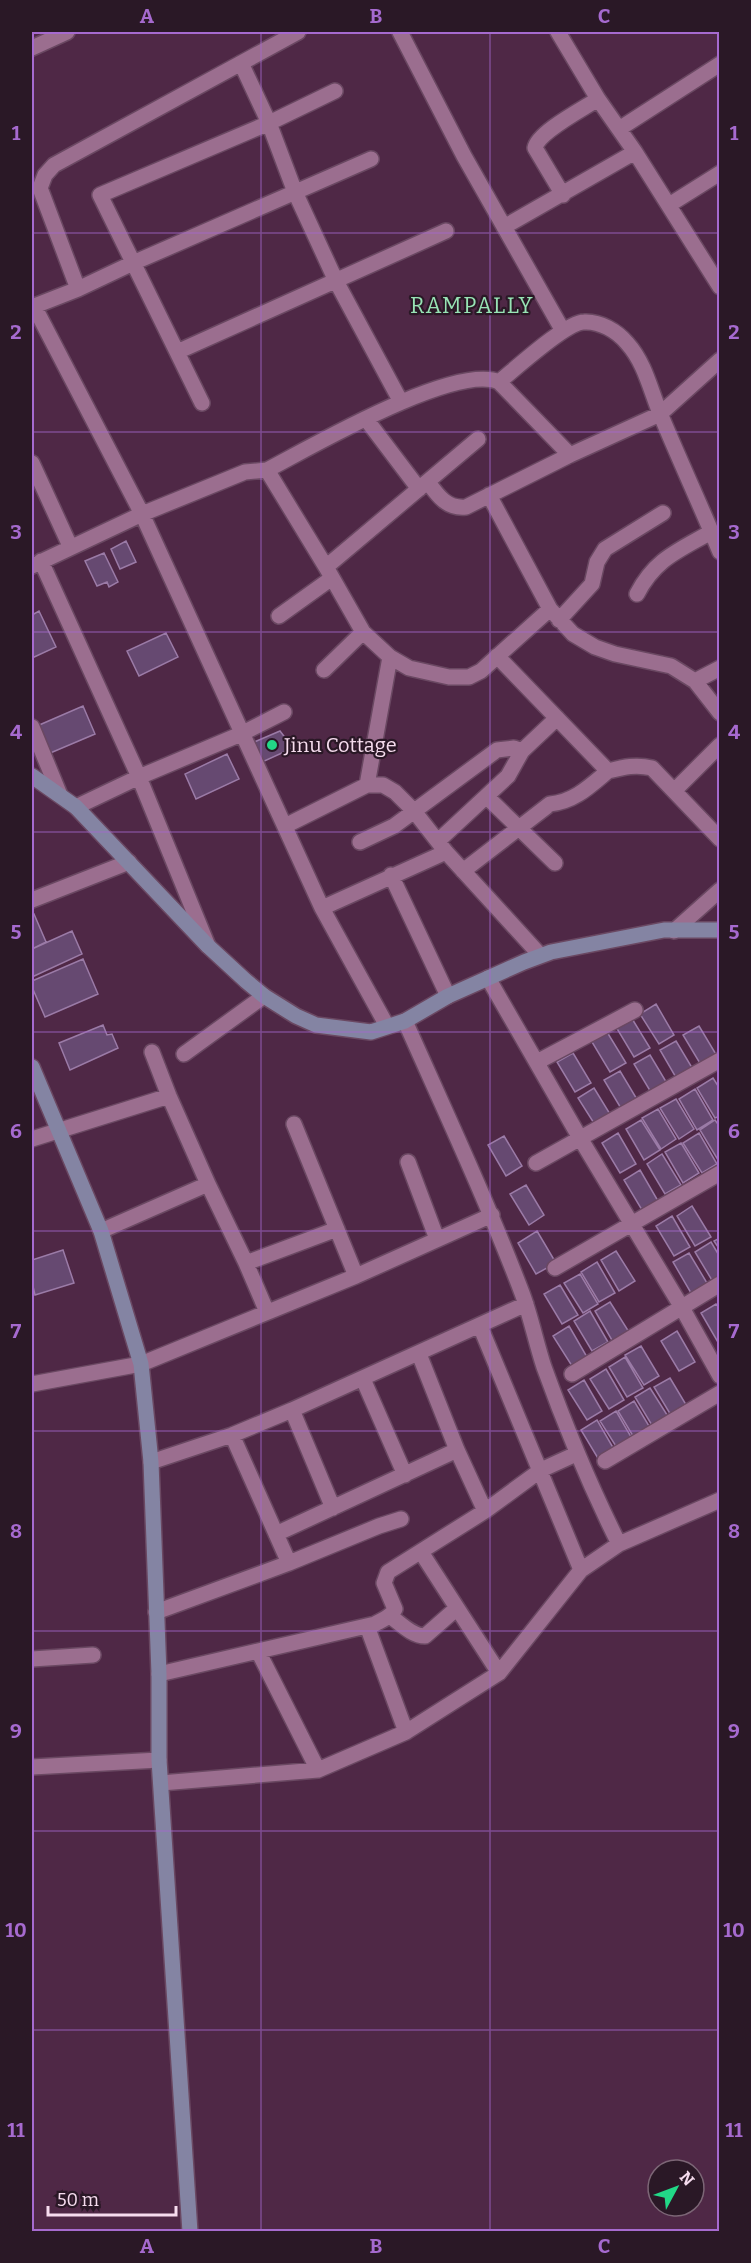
<svg xmlns="http://www.w3.org/2000/svg" width="751" height="2263" viewBox="0 0 751 2263" font-family="Bitter,serif">
<rect width="100%" height="100%" fill="#4f2846"/>
<path fill="#664971" stroke="#9b7ba7" stroke-width="1.5" d="M126 541 136 562 120 569 111 549Z
M104 553 118 582 109 587 107 582 97 586 85 561Z
M39 611 56 647 32 658V615Z
M166 633 178 657 139 676 127 651Z
M83 706 95 734 48 754 37 726Z
M280 731 293 748 260 763 252 743Z
M227 754 239 779 196 799 185 774Z
M34 914 46 942 32 949V915Z
M72 931 82 954 32 977V949Z
M83 959 98 994 45 1017 32 987V981Z
M656 1004 674 1035 659 1044 640 1014Z
M631 1017 650 1048 634 1057 616 1027Z
M103 1025 107 1035 112 1034 118 1048 70 1070 59 1043Z
M699 1026 717 1056 701 1065 683 1035Z
M607 1032 626 1063 610 1072 592 1042Z
M676 1041 694 1071 678 1081 660 1050Z
M573 1053 591 1083 575 1092 557 1062Z
M650 1055 668 1085 652 1094 634 1064Z
M620 1071 638 1101 622 1110 604 1080Z
M713 1078 720 1089V1116L715 1118 697 1088Z
M594 1088 613 1119 597 1128 578 1098Z
M695 1089 713 1120 697 1130 679 1099Z
M676 1099 694 1129 679 1139 660 1108Z
M658 1109 676 1139 661 1149 642 1118Z
M641 1120 660 1150 644 1160 626 1129Z
M715 1120 720 1127 718 1160 700 1130Z
M618 1133 636 1164 620 1173 602 1143Z
M699 1133 717 1164 702 1173 683 1143Z
M504 1136 522 1166 506 1176 488 1145Z
M681 1143 699 1173 683 1183 665 1152Z
M662 1154 681 1185 665 1194 647 1164Z
M640 1170 658 1201 642 1210 624 1180Z
M526 1185 544 1215 529 1225 510 1194Z
M692 1206 711 1237 695 1246 677 1216Z
M672 1216 690 1247 674 1256 656 1226Z
M537 1231 556 1263 536 1274 518 1243Z
M720 1238V1250L714 1241Z
M711 1242 720 1257V1278L713 1282 695 1252Z
M63 1250 74 1283 35 1295 32 1282V1260Z
M616 1251 635 1281 619 1291 601 1260Z
M689 1253 707 1283 691 1293 673 1262Z
M597 1262 615 1293 599 1302 581 1272Z
M580 1274 598 1304 583 1313 564 1283Z
M560 1285 578 1315 562 1324 544 1294Z
M610 1302 629 1332 613 1342 595 1311Z
M716 1304 720 1309 719 1344 701 1313Z
M590 1311 608 1342 592 1351 574 1321Z
M569 1326 587 1357 572 1366 553 1336Z
M677 1331 695 1362 679 1371 661 1341Z
M641 1346 659 1376 644 1385 625 1355Z
M625 1357 643 1388 627 1397 609 1367Z
M606 1369 624 1400 609 1409 590 1379Z
M670 1378 688 1408 672 1417 654 1387Z
M584 1380 602 1411 587 1420 568 1390Z
M650 1388 669 1418 653 1427 635 1397Z
M634 1401 652 1431 636 1441 618 1411Z
M616 1411 634 1442 619 1451 600 1421Z
M597 1420 615 1451 599 1460 581 1430Z"/>
<g fill="none" stroke-linecap="round" stroke-linejoin="round">
<defs>
<path id="street" d="M400 32 464 156 563 331
M558 32 598 99 635 152 720 287
M32 48 67 32
M241 63 269 123 295 192 336 281 401 402
M619 129 720 64
M563 195 535 148C538 132 583 109 598 99
M669 205 720 173
M504 227 635 152
M78 289 40 188 45 175 54 165 298 32
M34 306 142 514 322 908 387 1026
M32 307 78 289 133 263 371 159
M177 352 446 231
M499 382C514 370 566 322 584 322 600 321 617 331 627 343 646 364 651 393 662 418 681 463 701 507 720 552
M202 403 100 195 269 123 335 91
M366 419 419 489
M32 463 70 546
M267 470 326 567 363 632 390 657 409 668 449 677H469L481 671 550 609
M428 482C438 496 447 509 466 507L570 455 660 414 720 360
M489 495 550 609 573 634 595 647 615 654 671 666 695 681 720 713
M41 561 139 777 208 946
M32 566 142 514 245 472 267 470C311 447 455 363 499 382L570 455
M326 567 478 439
M637 594C655 559 678 551 711 532
M279 616 332 578
M559 620 592 584 597 562 605 549 663 513
M497 656 608 771C624 767 636 764 652 768L720 839
M324 670 363 632
M695 681 720 668
M32 727 60 795
M367 785 390 657
M675 790 720 745
M487 797 555 863
M76 807 139 777 241 734 284 712
M285 826 367 785H383L395 792 414 811 446 852 540 955
M438 841 508 776 522 751 557 718
M360 842 394 826 497 750 514 748 522 751
M463 871 550 804C574 802 590 786 608 771
M391 875 448 996
M32 900 129 862
M322 908 446 852
M674 931 720 890
M488 978 580 1138 681 1306 720 1376
M405 1021C445 1111 487 1201 522 1293 531 1317 536 1343 544 1367 566 1428 590 1486 619 1544
M152 1052 169 1096 208 1184
M184 1054 264 996
M537 1062 635 1010
M294 1124 356 1276
M32 1139 169 1096
M408 1162 437 1239
M536 1163 720 1060
M101 1231 208 1184 246 1263 267 1312
M246 1263 337 1229
M555 1268 720 1173
M480 1326 581 1570
M419 1354 457 1450 485 1511
M572 1374 720 1284
M363 1379 405 1475
M32 1384 141 1364 356 1276 492 1215
M292 1410 333 1508
M232 1435 289 1563 379 1526 401 1519
M605 1461 720 1393
M151 1462 232 1435 292 1410 526 1304
M276 1534 457 1450
M421 1552 499 1673
M156 1612 289 1563
M390 1616C400 1623 412 1636 425 1636L457 1608
M367 1626 406 1732
M258 1651 318 1770
M32 1659 93 1655
M159 1674 375 1624C382 1620 391 1617 395 1609L384 1583 388 1572 485 1511 541 1470 576 1454
M32 1767 159 1760
M161 1783 318 1770 406 1732 499 1673 581 1570 619 1544 720 1500"/>
<path id="secondary" d="M32 776 76 807 208 946 246 981 264 996 296 1016 316 1025 371 1032 405 1021 448 996 524 962 551 952 664 930H720
M32 1067 101 1231 141 1364 151 1462 159 1674V1760L190 2232"/>
</defs>
<use href="#street" stroke="#6a4862" stroke-width="18"/>
<use href="#secondary" stroke="#6a4862" stroke-width="18"/>
<use href="#street" stroke="#9b6e8f" stroke-width="15"/>
<use href="#secondary" stroke="#8484a3" stroke-width="15"/>
</g>
<path fill="none" stroke="#a66acf" stroke-width="1.5" stroke-opacity="0.55" d="M261 32V2232M490 32V2232M32 233H720M32 432H720M32 632H720M32 832H720M32 1032H720M32 1231H720M32 1431H720M32 1631H720M32 1831H720M32 2030H720"/>
<circle fill="#22d887" stroke="#2a1826" stroke-width="2" cx="272" cy="745" r="6"/>
<g text-anchor="middle" stroke-width="4.5" stroke-linejoin="round" paint-order="stroke">
<g font-size="20" fill="#f6dcee" stroke="#2a1826" text-anchor="start">
<text x="284" y="752">Jinu Cottage</text>
</g>
<g font-size="22" letter-spacing="1.5" fill="#98e4b5" stroke="#2a1826">
<text x="472" y="313">RAMPALLY</text>
</g>
</g>
<rect width="751" height="2263" fill="none" stroke="#2a1826" stroke-width="66"/>
<g transform="translate(676 2188) rotate(49)"><circle r="28" fill="#2a1826" stroke="#7c6676" stroke-width="1.5"/>
<path d="M0-4.5L10 22L0 15L-10 22Z" fill="#22d887"/>
<text y="-9" font-size="16" font-weight="bold" text-anchor="middle" fill="#f6dcee">N</text>
</g>
<path d="M48 2206v9h128v-9" fill="none" stroke="#f6dcee" stroke-width="3"/>
<text x="57" y="2206" font-size="18" fill="#f6dcee" stroke="#2a1826" stroke-width="4.5" paint-order="stroke">50 m</text>
<rect x="33" y="33" width="685" height="2197" fill="none" stroke="#a66acf" stroke-width="2"/>
<g font-size="20" text-anchor="middle" font-weight="bold" fill="#a66acf">
<text x="147" y="23">A</text>
<text x="376" y="23">B</text>
<text x="604" y="23">C</text>
<text x="16" y="140">1</text>
<text x="734" y="140">1</text>
<text x="16" y="339">2</text>
<text x="734" y="339">2</text>
<text x="16" y="539">3</text>
<text x="734" y="539">3</text>
<text x="16" y="739">4</text>
<text x="734" y="739">4</text>
<text x="16" y="939">5</text>
<text x="734" y="939">5</text>
<text x="16" y="1138">6</text>
<text x="734" y="1138">6</text>
<text x="16" y="1338">7</text>
<text x="734" y="1338">7</text>
<text x="16" y="1538">8</text>
<text x="734" y="1538">8</text>
<text x="16" y="1738">9</text>
<text x="734" y="1738">9</text>
<text x="16" y="1937">10</text>
<text x="734" y="1937">10</text>
<text x="16" y="2137">11</text>
<text x="734" y="2137">11</text>
<text x="147" y="2253">A</text>
<text x="376" y="2253">B</text>
<text x="604" y="2253">C</text>
</g>
</svg>
